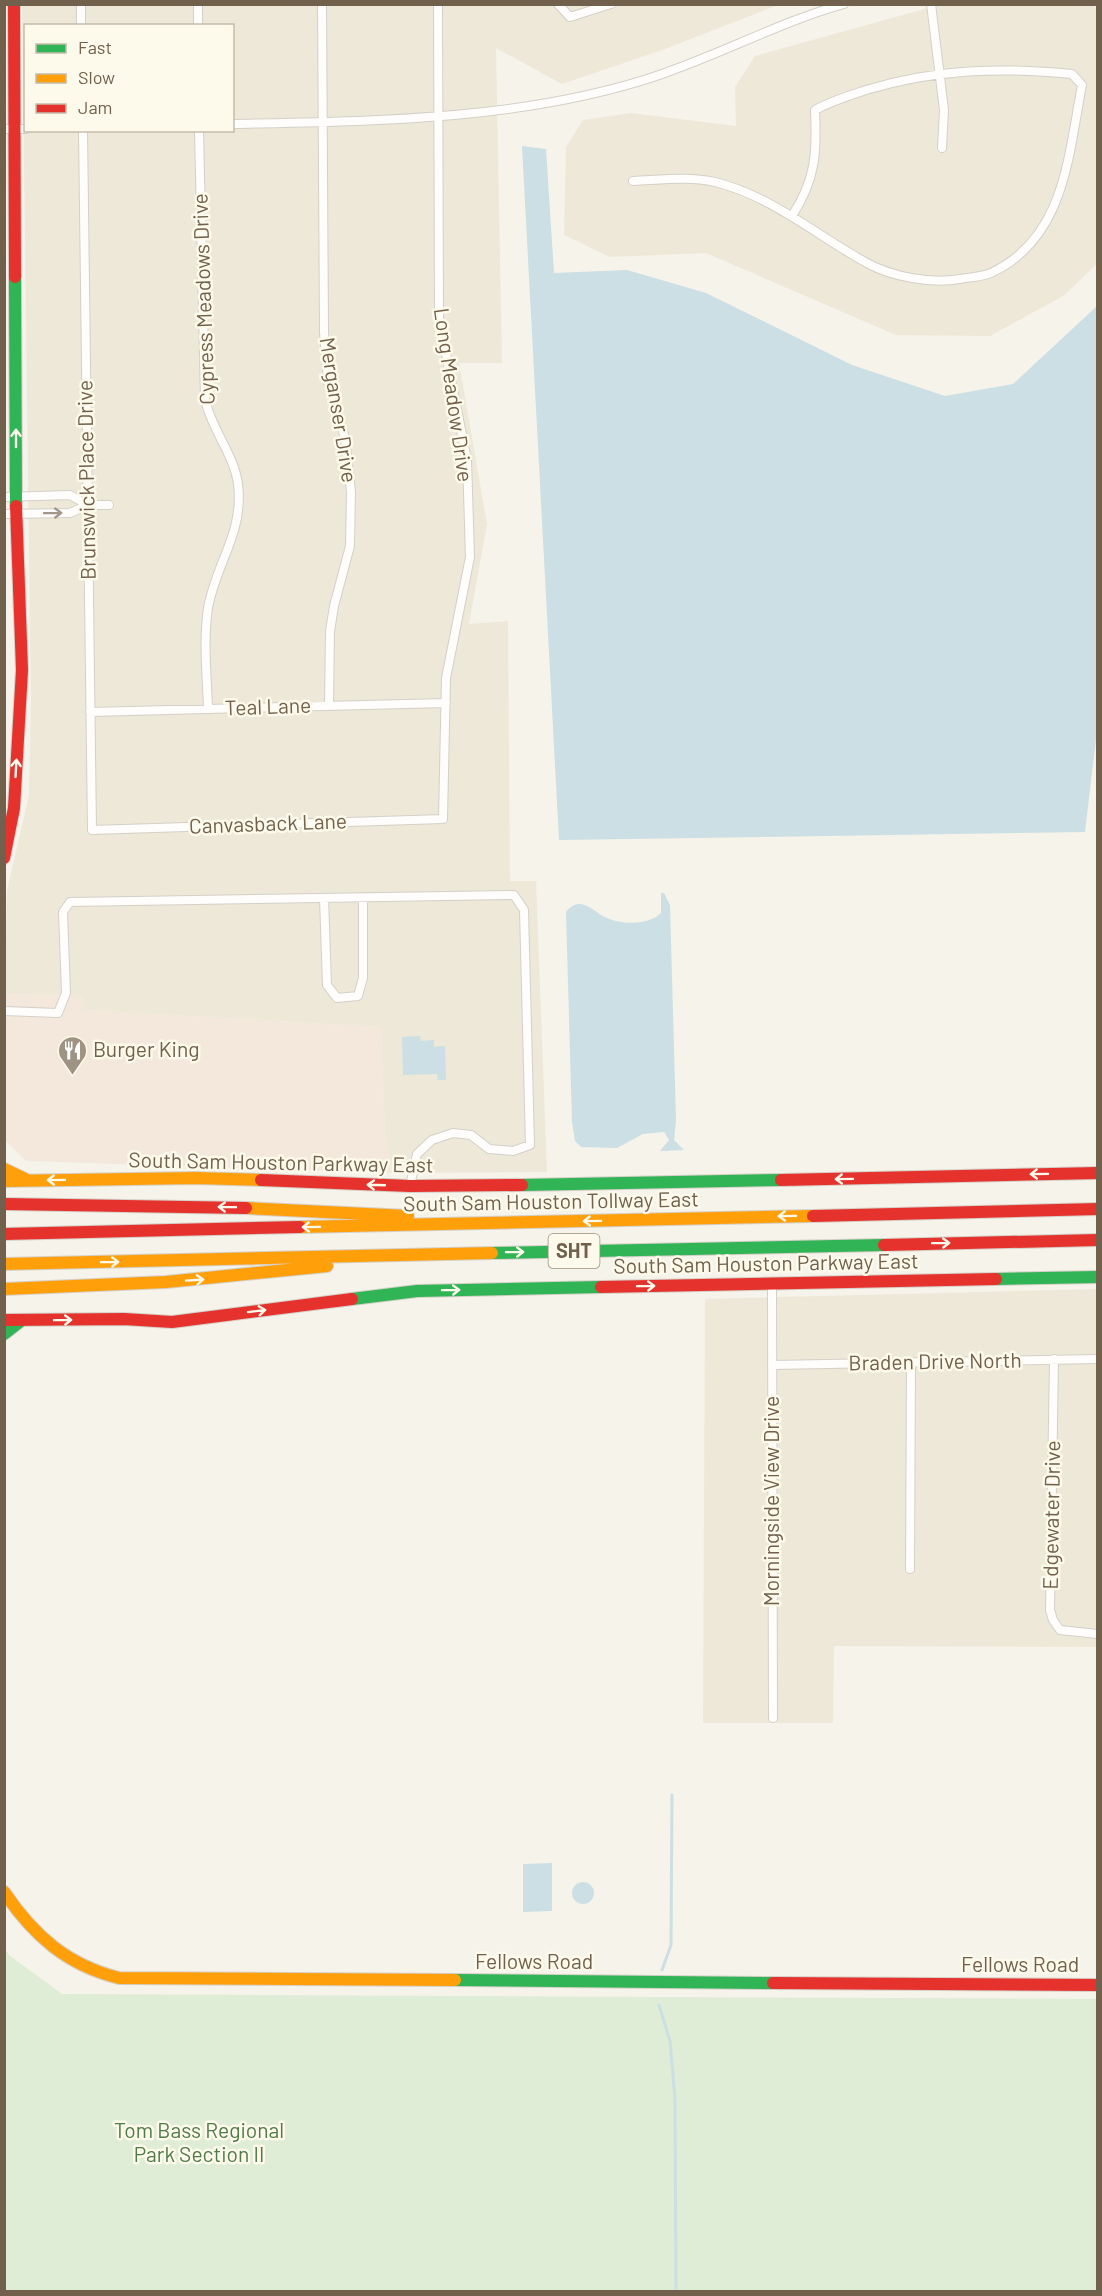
<svg xmlns="http://www.w3.org/2000/svg" width="1102" height="2296" viewBox="0 0 1102 2296" font-family="Barlow,sans-serif">
<rect width="100%" height="100%" fill="#f5f3ea"/>
<path fill="#eee8d8" fill-rule="evenodd" d="M1087 4 1097 8V264L1063 296 990 336 896 335 706 253 610 257 564 235 566 147 583 120 631 113 736 126 735 87 755 56 939 5Z
M22 5H778L665 49 562 84 496 48 502 363H459L487 524 469 624 508 621 510 881H536L547 1172 392 1173 385 1136 381 1027 83 1010 82 996 5 994 7 891 29 795 31 704ZM26 26H232V130H26Z
M1097 1289V1647L834 1646 833 1723H703L705 1299Z"/>
<path fill="#f3e8db" d="M4 994 82 996 83 1010 381 1027 385 1136 392 1173 26 1161 5 1140Z"/>
<path fill="#dfecd6" d="M5 1949 9 1955 62 1994 1097 1999V2291H5Z"/>
<path fill="#ccdfe4" d="M522 146 546 149 554 273 627 270 706 293 852 365 945 396 1013 384 1097 306 1098 722 1085 832 559 840Z
M661 893H664L670 905 676 1120 674 1140 684 1150 660 1151 669 1140 664 1132 643 1134 617 1148 581 1147 575 1141 572 1122 566 912C581 893 594 913 607 918 622 925 649 925 661 913Z
M420 1036 421 1041 434 1040V1047L445 1046 446 1080H438L437 1074 403 1075 402 1037Z
M552 1863V1911L523 1912V1864Z
M572 1893a11 11 0 1 1 22 0a11 11 0 1 1-22 0Z"/>
<g fill="none" stroke-linecap="round" stroke-linejoin="round">
<path stroke="#ccdfe4" stroke-width="3" d="M662 1970 671 1945 672 1795
M659 2005 670 2041 675 2100 676 2292"/>
<defs>
<path id="street" d="M81 4V26
M198 4V26
M322 4 324 332 328 382 345 438 351 492 350 546 334 606 330 631 329 705
M558 4 570 17 611 4
M931 4 944 110 942 148
M232 124C370 121 511 121 644 80 712 59 776 23 844 4
M4 129H26
M83 130 92 830 443 819 446 678 470 557 467 460 439 319 438 4
M199 130 205 399C211 429 234 454 238 484 244 533 216 563 208 608 203 641 207 676 208 709
M633 181C659 180 689 176 715 182 772 196 817 236 867 263 892 277 932 284 960 279 969 277 982 277 991 273 1065 238 1068 157 1082 85L1072 74C1001 67 935 69 866 90 848 96 831 101 815 110 817 152 816 179 792 216
M4 497 70 495 88 505
M4 514 70 513 88 505H109
M90 712 446 703
M324 898 327 985 337 998 358 996 363 978V898
M4 1011 58 1013 66 993 63 912 70 902 514 895 524 910 530 1145 513 1151 489 1149 471 1135 453 1133 432 1140 417 1154 410 1186
M772 1284 773 1718
M1054 1359 1050 1610 1053 1620 1060 1630 1098 1634
M772 1365 1098 1359
M910 1569 911 1363"/>
<path id="fast" d="M15 277 16 506
M522 1185 781 1180
M492 1253 884 1245
M996 1279 1098 1277
M352 1299 417 1291 601 1287
M4 1334 22 1320
M455 1980 773 1983"/>
<path id="slow" d="M4 1169 25 1179
M4 1181 196 1178 261 1180
M246 1208 408 1216
M300 1227 813 1216
M4 1264 492 1253
M4 1289 166 1282 327 1266
M4 1892C34 1936 67 1965 119 1978L455 1980"/>
<path id="jam" d="M14 4 15 277
M4 858 14 808 22 670 16 506
M261 1180 410 1186 522 1185
M781 1180 1098 1173
M4 1204 246 1208
M813 1216 1098 1209
M4 1234 300 1227
M884 1245 1098 1240
M601 1287 996 1279
M4 1320 124 1319 172 1322 352 1299
M773 1983 1098 1985"/>
</defs>
<use href="#street" stroke="#d4d0c8" stroke-width="10"/>
<use href="#fast" stroke="#d5d0c8" stroke-width="14"/>
<use href="#slow" stroke="#d5d0c8" stroke-width="14"/>
<use href="#jam" stroke="#d5d0c8" stroke-width="14"/>
<use href="#street" stroke="#fefdfc" stroke-width="8"/>
<use href="#fast" stroke="#30b455" stroke-width="12"/>
<use href="#slow" stroke="#ff9f0a" stroke-width="12"/>
<use href="#jam" stroke="#e5322d" stroke-width="12"/>
</g>
<defs><path id="oneway-shaft" d="M-6 0H5M1.5-3L5.5 0L1.5 3" fill="none" stroke-width="1.6" stroke-linecap="round" stroke-linejoin="round" transform="scale(1.5)"/></defs>
<g stroke="#fdf9eb">
<use href="#oneway-shaft" transform="translate(16 438) rotate(-90)"/>
<use href="#oneway-shaft" transform="translate(16 768) rotate(-87)"/>
<use href="#oneway-shaft" transform="translate(1039 1174) rotate(179)"/>
<use href="#oneway-shaft" transform="translate(844 1179) rotate(179)"/>
<use href="#oneway-shaft" transform="translate(56 1180) rotate(179)"/>
<use href="#oneway-shaft" transform="translate(376 1185) rotate(-178)"/>
<use href="#oneway-shaft" transform="translate(227 1207) rotate(-179)"/>
<use href="#oneway-shaft" transform="translate(787 1216) rotate(179)"/>
<use href="#oneway-shaft" transform="translate(592 1221) rotate(179)"/>
<use href="#oneway-shaft" transform="translate(311 1227) rotate(179)"/>
<use href="#oneway-shaft" transform="translate(941 1243) rotate(-1)"/>
<use href="#oneway-shaft" transform="translate(515 1252) rotate(-1)"/>
<use href="#oneway-shaft" transform="translate(110 1262) rotate(-1)"/>
<use href="#oneway-shaft" transform="translate(195 1280) rotate(-4)"/>
<use href="#oneway-shaft" transform="translate(646 1286) rotate(-1)"/>
<use href="#oneway-shaft" transform="translate(451 1290) rotate(-1)"/>
<use href="#oneway-shaft" transform="translate(257 1311) rotate(-7)"/>
<use href="#oneway-shaft" transform="translate(63 1320) rotate(-1)"/>
</g>
<use stroke="#a2978a" href="#oneway-shaft" transform="translate(53 513) rotate(-1)"/>
<defs>
<symbol id="restaurant-pin" viewBox="-11 -11 22 30"><path d="M0 17L-7.5 6A9.5 9.5 0 1 1 7.5 6Z" fill="#9f9383" stroke="#fdf9eb"/><path d="M-5-6h1v4h1v-4h1v4h1v-4h1v5L-1.5 .5V6h-2V.5L-5-1ZM5-6V6H3V1.5H1.5Q1.5-4 5-6Z" fill="#fff"/></symbol>
</defs>
<g fill-rule="evenodd">
<use href="#restaurant-pin" x="56" y="1034" width="33" height="45"/>
</g>
<g text-anchor="middle" stroke-width="5" stroke-linejoin="round" paint-order="stroke">
<rect fill="#fdf9eb" stroke="#9b8e7c" stroke-width="1.5" x="548.5" y="1234" width="51" height="34" rx="4.5"/>
<g font-size="20" font-weight="bold" fill="#71604c">
<text x="574" y="1258">SHT</text>
</g>
<g font-size="21" fill="#71604c" stroke="#fdf9eb">
<text transform="translate(204 299) rotate(-92)" y="7">Cypress Meadows Drive</text>
<text transform="translate(453 395) rotate(82)" y="7">Long Meadow Drive</text>
<text transform="translate(338 410) rotate(81)" y="7">Merganser Drive</text>
<text transform="translate(87 480) rotate(-91)" y="7">Brunswick Place Drive</text>
<text transform="translate(268 707) rotate(-2)" y="7">Teal Lane</text>
<text transform="translate(268 824) rotate(-2)" y="7">Canvasback Lane</text>
<text transform="translate(281 1163) rotate(1)" y="7">South Sam Houston Parkway East</text>
<text transform="translate(551 1202) rotate(-1)" y="7">South Sam Houston Tollway East</text>
<text transform="translate(766 1264) rotate(-1)" y="7">South Sam Houston Parkway East</text>
<text transform="translate(935 1362) rotate(-1)" y="7">Braden Drive North</text>
<text transform="translate(772 1501) rotate(-90)" y="7">Morningside View Drive</text>
<text transform="translate(1052 1515) rotate(-89)" y="7">Edgewater Drive</text>
<text x="534" y="1969">Fellows Road</text>
<text x="1020" y="1972">Fellows Road</text>
</g>
<g font-size="21" fill="#71604c" stroke="#fdf9eb" text-anchor="start">
<text x="93" y="1057">Burger King</text>
</g>
<g font-size="21" fill="#4f7b48" stroke="#fdf9eb">
<text x="199" y="2138">Tom Bass Regional<tspan x="199" dy="24">Park Section II</tspan></text>
</g>
</g>
<rect width="1102" height="2296" fill="none" stroke="#71604c" stroke-width="12"/>
<rect x="24" y="24" width="210" height="108" fill="#fdf9eb" stroke="#c5bcab" stroke-width="1.5"/>
<rect x="36" y="44" width="30" height="9" fill="#30b455" stroke="#c5bcab" stroke-width="1.5"/>
<text x="78" y="54" font-size="18" fill="#71604c">Fast</text>
<rect x="36" y="74" width="30" height="9" fill="#ff9f0a" stroke="#c5bcab" stroke-width="1.5"/>
<text x="78" y="84" font-size="18" fill="#71604c">Slow</text>
<rect x="36" y="104" width="30" height="9" fill="#e5322d" stroke="#c5bcab" stroke-width="1.5"/>
<text x="78" y="114" font-size="18" fill="#71604c">Jam</text>
</svg>
